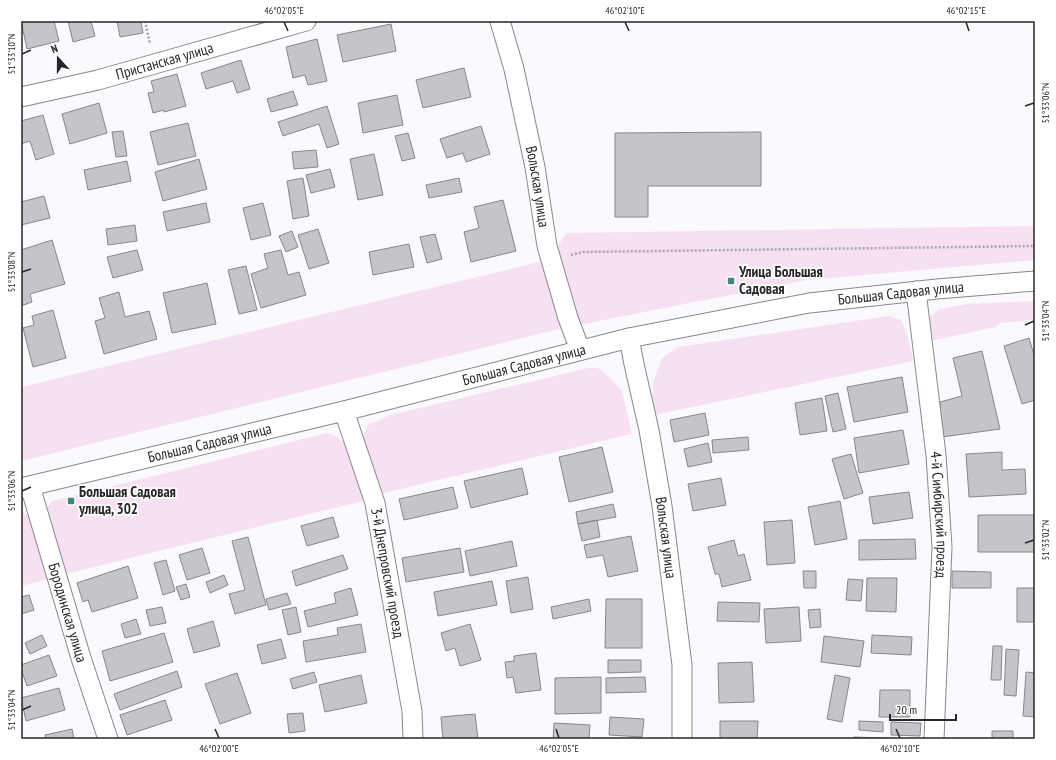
<svg xmlns="http://www.w3.org/2000/svg" width="1056" height="760" viewBox="0 0 1056 760" font-family="'PT Sans Narrow',sans-serif">
<rect width="100%" height="100%" fill="#faf9fd"/>
<path fill="#f8e0f3" d="M1035 226V260L807 280 563 328 21 461V387L547 260 567 233Z
M1035 301V329L1033 320 1001 323 996 327 930 341 927 329 929 318 939 309 968 304Z
M889 316 901 320 906 331 914 361 654 415 652 397 654 379 662 358 678 347Z
M588 368H598L610 378 622 391 632 434 380 494 363 446 364 435 368 425 390 415Z
M327 433 338 437 346 446 364 501 65 574 46 515 47 508 52 501Z
M21 511 33 519 52 578 21 586Z"/>
<path fill="#c4c5c8" stroke="#87888b" d="M21 21H54L59 41 27 49Z
M68 21H91L95 36 73 42Z
M117 21H141L143 33 120 37Z
M391 24 396 51 343 62 337 35Z
M317 39 327 81 308 85 305 75 293 78 286 47Z
M241 60 250 89 237 93 233 81 206 89 201 73Z
M464 68 471 97 423 108 416 80Z
M177 74 186 106 164 112V110L153 113 148 93 154 92 151 81Z
M293 91 298 105 271 112 267 99Z
M397 95 403 125 363 133 358 103Z
M99 103 107 133 70 144 62 114Z
M327 106 339 144 327 148 319 124 283 136 278 122Z
M43 115 54 154 36 160 30 141 21 144V121Z
M188 123 196 156 158 165 150 132Z
M481 126 490 154 466 162 463 153 447 158 440 139Z
M123 131 127 156 116 157 112 132Z
M761 132V186H648V217H615V133Z
M408 133 415 158 402 161 395 136Z
M316 150 318 167 294 169 292 152Z
M374 154 383 195 358 200 350 159Z
M199 159 207 189 163 201 155 172Z
M127 161 131 181 88 190 84 170Z
M330 169 335 187 311 193 306 175Z
M303 178 309 216 293 219 287 181Z
M459 178 462 192 429 198 426 185Z
M44 196 50 218 21 225V202Z
M503 200 516 251 471 262 464 232 479 228 474 207Z
M206 203 210 222 167 231 163 212Z
M263 203 271 235 251 240 243 208Z
M135 225 137 241 108 245 106 229Z
M318 229 329 263 309 269 298 235Z
M292 231 298 247 286 252 279 236Z
M435 234 442 259 427 263 420 237Z
M52 240 65 284 30 294 32 302 21 306V250Z
M409 244 414 267 373 275 369 252Z
M137 250 143 270 113 278 107 257Z
M281 250 288 275 299 272 306 295 261 308 251 274 268 268 264 254Z
M246 266 257 310 239 314 228 270Z
M207 283 216 324 172 333 163 293Z
M119 292 125 317 149 311 157 339 104 354 95 321 105 318 99 298Z
M53 310 66 358 33 367 23 328 34 325 32 316Z
M1029 338 1035 358V400L1022 404 1004 346Z
M982 351 1000 429 942 437 940 402 962 396 953 358Z
M902 377 908 412 854 422 847 387Z
M838 393 846 429 833 432 825 396Z
M822 398 827 431 800 435 795 403Z
M705 413 709 435 674 442 670 420Z
M903 430 909 464 859 473 854 438Z
M748 437 749 450 713 453 712 440Z
M708 443 712 462 688 467 684 449Z
M602 447 613 492 569 502 559 457Z
M1002 452V470L1025 469 1026 494 969 497 966 454Z
M851 454 863 493 844 499 832 459Z
M522 468 528 494 471 508 464 481Z
M721 478 726 505 693 511 688 484Z
M453 487 458 508 404 520 399 499Z
M909 492 913 518 873 524 869 497Z
M840 501 847 539 815 545 808 507Z
M613 504 616 517 578 524 576 512Z
M978 515H1034L1035 552H978Z
M333 517 339 537 307 546 301 526Z
M597 520 600 537 582 541 578 524Z
M792 520 795 563 767 565 764 522Z
M631 536 638 571 608 577 603 555 587 558 584 545Z
M248 537 266 605 235 614 229 594 245 590 232 541Z
M915 539 916 559 859 560V540Z
M734 540 738 556 744 554 751 580 722 587 719 574H715L708 547Z
M512 541 517 566 470 576 465 551Z
M202 548 210 573 187 580 179 555Z
M460 548 464 572 406 582 402 558Z
M343 555 348 569 296 586 292 571Z
M166 560 175 591 163 595 154 563Z
M128 566 138 598 92 612 88 600 83 602 77 583Z
M803 571H816V588H804Z
M952 571 991 572V588H952Z
M224 575 228 585 210 593 206 582Z
M528 577 533 609 511 613 506 581Z
M867 578H897L896 612 866 611Z
M848 579 863 580 861 601 846 600Z
M492 581 497 605 438 616 434 592Z
M186 584 190 597 181 600 176 587Z
M351 588 358 615 308 627 304 611 336 603 334 593Z
M1017 588H1035V622H1017Z
M287 593 291 604 269 610 266 599Z
M29 595 34 610 21 614V597Z
M589 599 591 611 553 619 551 607Z
M606 599H642V648H605Z
M718 602 760 603 759 622 717 621Z
M162 607 166 623 150 626 146 610Z
M296 607 301 632 288 635 282 610Z
M799 607 801 641 766 643 764 609Z
M820 609 821 627 810 628 808 610Z
M136 619 141 634 125 638 121 624Z
M213 621 220 646 194 653 187 629Z
M361 624 366 652 306 662 303 641 338 635 337 628Z
M470 624 481 660 460 666 455 648 446 651 441 633Z
M164 633 173 662 110 681 102 651Z
M42 635 47 646 30 654 25 643Z
M872 635 912 637 911 655 871 653Z
M824 636 864 641 860 667 821 662Z
M281 639 286 658 262 664 257 645Z
M993 646H1002L1001 680H991Z
M1006 649 1019 650 1016 696 1004 695Z
M536 653 541 690 516 693 513 677 507 678 505 662 514 661V656Z
M49 655 57 676 27 686 21 669V665Z
M608 660H641V672L608 673Z
M752 662 754 702 719 703 718 663Z
M177 671 182 687 120 710 114 694Z
M314 672 317 682 293 689 290 679Z
M1026 672 1035 673V717L1023 716Z
M237 673 251 713 220 724 205 684Z
M361 675 367 703 325 712 319 685Z
M835 675 850 678 842 722 827 719Z
M601 677V713L555 714V678Z
M645 677 646 692 606 693V678Z
M59 688 65 710 26 721 21 698Z
M880 690H910V717H879Z
M165 700 172 720 127 735 120 715Z
M303 713 305 731 289 733 287 714Z
M475 714 478 739H443L441 717Z
M610 717 644 719 642 737 609 735Z
M720 721H758L757 739H720Z
M859 721 883 722V732L859 730Z
M891 722 921 723 920 736 891 735Z
M554 723 590 725 589 739H553Z
M72 729 74 739H46L45 735Z
M992 731H1013V739H992Z
M854 737 912 739H854Z"/>
<g fill="none" stroke-linecap="round" stroke-linejoin="round">
<defs>
<g id="minor">
<path id="s1" d="M500 21 514 69 535 167 547 246 568 318 580 350"/>
<path id="s2" d="M21 97 98 80 306 21"/>
<path id="s3" d="M916 291 936 455 942 547 934 739"/>
<path id="s4" d="M629 338 634 364 649 430 662 506 682 665V739"/>
<path id="s5" d="M344 411 375 503 412 711 413 739"/>
<path id="s6" d="M30 486 81 658 108 739"/>
<path id="s7" d="M21 488 344 411 629 338 809 303 937 289 1035 281"/>
</g>
</defs>
<use href="#minor" stroke="#88878a" stroke-width="21"/>
<path stroke="#a5a5a7" stroke-width="2.5" stroke-dasharray="2 2" stroke-linecap="butt" d="M145 21 150 44
M571 255 583 252 1035 246"/>
<use href="#minor" stroke="#fff" stroke-width="19"/>
</g>
<path fill="none" stroke="#272728" stroke-width="1.5" d="M284 22 288 31M625 22 629 31M966 22 969 31M22 54 31 50M1025 106 1034 103M22 272 31 269M1025 325 1034 321M22 491 31 487M1025 543 1034 540M22 710 31 706M215 729 219 738M556 729 559 738M896 729 900 738"/>
<g fill="#41867e" stroke="#fff" stroke-width="1.5">
<rect x="727" y="277" width="8" height="8" rx="2"/>
<rect x="67" y="497" width="8" height="8" rx="2"/>
</g>
<g text-anchor="middle" stroke-width="3.5" stroke-linejoin="round" paint-order="stroke">
<g font-size="15" fill="#272728" stroke="#fff">
<text dy="5" stroke="none"><textPath href="#s2" startOffset="148">Пристанская улица</textPath></text>
<text dy="5" stroke="none"><textPath href="#s1" startOffset="170">Вольская улица</textPath></text>
<text dy="5" stroke="none"><textPath href="#s7" startOffset="902">Большая Садовая улица</textPath></text>
<text dy="5" stroke="none"><textPath href="#s7" startOffset="518">Большая Садовая улица</textPath></text>
<text dy="5" stroke="none"><textPath href="#s7" startOffset="194">Большая Садовая улица</textPath></text>
<text dy="5" stroke="none"><textPath href="#s3" startOffset="225">4-й Симбирский проезд</textPath></text>
<text dy="5" stroke="none"><textPath href="#s4" startOffset="203">Вольская улица</textPath></text>
<text dy="5" stroke="none"><textPath href="#s5" startOffset="168">3-й Днепровский проезд</textPath></text>
<text dy="5" stroke="none"><textPath href="#s6" startOffset="132">Бородинская улица</textPath></text>
</g>
<g font-size="15" font-weight="bold" fill="#272728" stroke="#fff" text-anchor="start">
<text x="739" y="277">Улица Большая<tspan x="739" dy="17">Садовая</tspan></text>
<text x="79" y="497">Большая Садовая<tspan x="79" dy="17">улица, 302</tspan></text>
</g>
</g>
<rect width="1056" height="760" fill="none" stroke="#ffffff" stroke-width="44"/>
<g transform="translate(58 58) rotate(339)" stroke="#ffffff" stroke-width="3" paint-order="stroke">
<path d="M0-3L7 15L0 10L-7 15Z" fill="#272728"/>
<text y="-6" font-size="11" font-weight="bold" text-anchor="middle" fill="#272728">N</text>
</g>
<path d="M890 714v6h66v-6" fill="none" stroke="#272728" stroke-width="2"/>
<text x="896" y="714" font-size="12" fill="#272728" stroke="#ffffff" stroke-width="3" paint-order="stroke">20 m</text>
<rect x="22" y="22" width="1012" height="716" fill="none" stroke="#272728" stroke-width="1.5"/>
<g font-size="10" text-anchor="middle" fill="#272728">
<text x="284" y="14">46°02'05"E</text>
<text x="625" y="14">46°02'10"E</text>
<text x="966" y="14">46°02'15"E</text>
<text transform="translate(11 54) rotate(-90)" y="4">51°33'10"N</text>
<text transform="translate(1045 103) rotate(-90)" y="4">51°33'06"N</text>
<text transform="translate(11 272) rotate(-90)" y="4">51°33'08"N</text>
<text transform="translate(1045 321) rotate(-90)" y="4">51°33'04"N</text>
<text transform="translate(11 491) rotate(-90)" y="4">51°33'06"N</text>
<text transform="translate(1045 540) rotate(-90)" y="4">51°33'02"N</text>
<text transform="translate(11 710) rotate(-90)" y="4">51°33'04"N</text>
<text x="219" y="752">46°02'00"E</text>
<text x="559" y="752">46°02'05"E</text>
<text x="900" y="752">46°02'10"E</text>
</g>
</svg>
